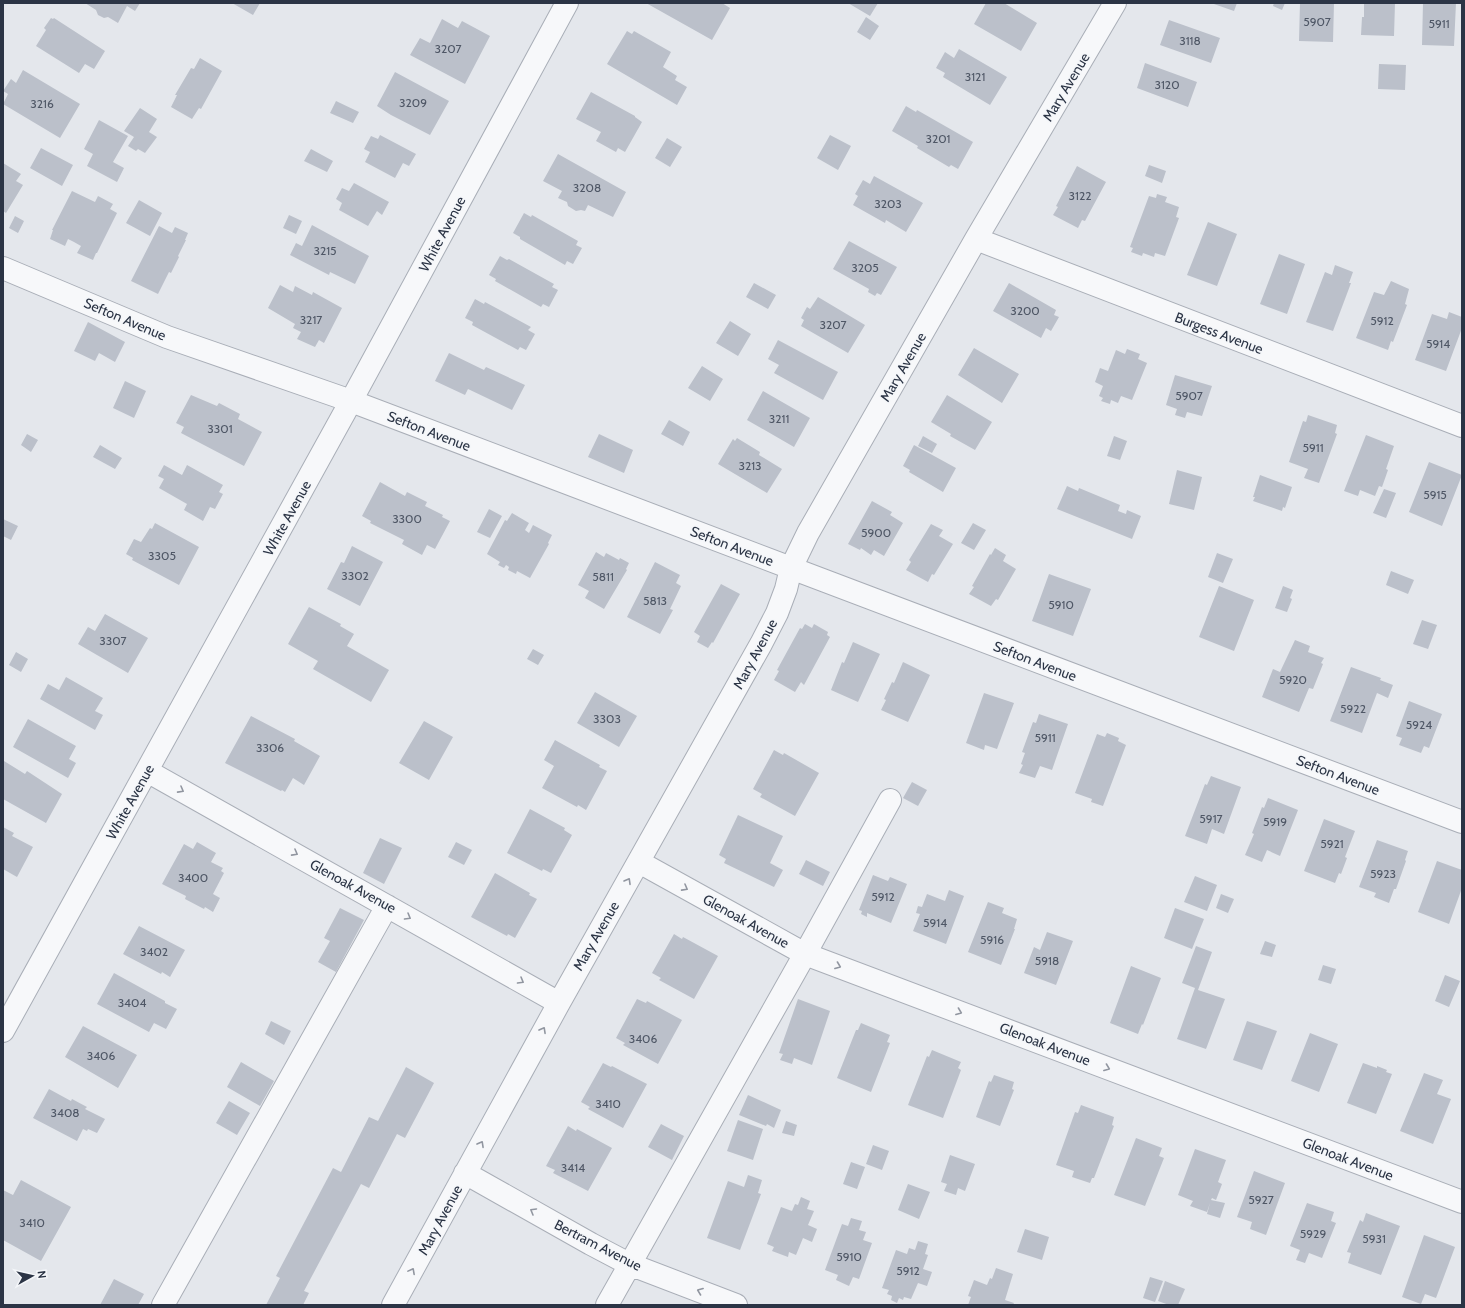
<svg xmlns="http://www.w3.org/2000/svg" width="1465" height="1308" viewBox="0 0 1465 1308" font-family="Cabin,sans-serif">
<rect width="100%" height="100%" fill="#e4e7ec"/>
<path fill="#bbc0ca" d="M85 3H140L135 11 127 6 118 23 108 17 104 18 98 15 96 10Z
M232 3H260L253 15Z
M646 3H722L730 8 712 40Z
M848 3H878L870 16Z
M986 3H1004L1037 23 1021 51 974 24Z
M1211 3H1237L1234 11Z
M1274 3H1285L1282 10 1273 6Z
M1300 3H1334L1333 42 1299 41Z
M1364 3H1395L1394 36 1361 35 1362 17H1364Z
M1423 3H1456L1454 46 1422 45Z
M866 17 879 26 870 40 857 32Z
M51 18 53 19 54 18 105 51 94 69 85 64 79 73 36 46 46 30 44 28Z
M442 19 458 28 462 21 490 36 465 84 410 55 420 38 430 43Z
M1169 20 1220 38 1211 63 1160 45Z
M627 31 632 34 634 31 671 52 663 67 677 76 675 80 687 87 677 105 607 64Z
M959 49 1007 77 990 105 943 77 945 73 936 68 945 52 954 58Z
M200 58 222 71 201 109 199 108 192 119 171 107 177 95H175L191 68 194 69Z
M1145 63 1197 82 1188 107 1137 88Z
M1379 64 1406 65 1405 90 1378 89Z
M23 70 80 104 60 138 3 104 8 94 3 91 11 79 16 83Z
M395 72 449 101 430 135 391 115 377 106Z
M591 92 635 116V117L642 122 625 152 618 148 616 152 596 141 601 132 576 119Z
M336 101 359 112 353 123 330 113Z
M906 106 916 112 917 110 973 142 958 169 951 165 949 167 917 148 918 146 892 131Z
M140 108 157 119 149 132 157 137 145 153 138 149 136 151 128 146 134 137 124 131Z
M99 120 128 136 113 162 124 168 117 182 87 166 93 154 84 149Z
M380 135 416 154 409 166 403 163 395 178 365 162 370 152 364 149 371 136 378 139Z
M830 135 851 146 838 170 817 158Z
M667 138 682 147 670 167 655 158Z
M41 148 73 165 62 186 30 168Z
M311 149 333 161 327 172 304 161Z
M558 154 626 192 613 217 588 205 585 211 581 210 576 211 568 206 567 202 558 198 562 191 543 181Z
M3 163 21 174 16 181 23 185 6 213 3 211Z
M1149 165 1166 171 1162 183 1145 176Z
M1077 166 1106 182 1085 221 1082 220 1078 228 1053 215 1058 207 1056 206Z
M874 176 923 203 906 232 886 220 885 223 853 205 858 196 855 194 863 180 870 184Z
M354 183 389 202 382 215 377 211 368 226 339 210 342 203 336 199 342 188 349 191Z
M72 191 95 202 98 196 113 204 110 209 117 213 97 253H96L93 260 77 253 81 246 74 242 68 239 65 246 50 239 53 230H52Z
M1157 194 1167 197 1165 202 1179 207 1176 217 1179 218 1165 256 1155 253 1154 257 1143 253 1142 256 1131 252 1133 248 1130 247 1149 196 1156 198Z
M139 200 162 213 150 236 126 223Z
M524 213 531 217 532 215 578 241 576 245 582 248 573 264 567 261 565 265 520 239V237L513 233Z
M289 215 302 221 296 234 283 228Z
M15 216 24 221 18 233 9 228Z
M1208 222 1237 234 1217 286 1187 275Z
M312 225 369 256 355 284 330 272 329 275 290 255 296 243 302 246Z
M159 226 172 233 175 227 188 233 185 240H186L178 256 179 257 171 273 169 272 158 294 131 281Z
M849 241 897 267 881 295 877 293 875 296 868 292 869 289 833 269Z
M1279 254 1305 264 1287 314 1260 304Z
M500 256 507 260 509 259 554 284 552 287 558 290 549 307 543 304 541 307 495 281 496 279 489 275Z
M1335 265 1353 272 1349 283H1351L1333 331 1306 322 1325 272 1332 275Z
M1391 281 1409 289 1405 304 1407 305 1393 342 1391 341 1388 350 1356 338 1374 292 1384 295Z
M754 283 776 295 768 309 746 297Z
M1009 283 1056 310 1054 315 1059 317 1051 331 1046 328 1041 338 993 311Z
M280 285 293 292 295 286 312 295 313 292 342 308 324 343 319 340 315 347 297 339 301 332 293 328 295 324 268 308Z
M818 297 865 325 848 353 801 326 804 320 801 318 807 307 810 309Z
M475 299 484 304 485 302 531 327 528 330 535 334 526 350 520 347 518 350 472 325 473 322 465 318Z
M1449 312 1462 317V328L1446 371 1415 360 1432 314 1447 319Z
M730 321 751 334 738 356 716 343Z
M88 322 125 342 115 362 99 353 95 361 74 351Z
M778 340 838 372 823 400 774 373 779 365 768 359Z
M974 348 1019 374 1002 403 958 375Z
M1127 349 1140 354 1138 359 1147 363 1132 400 1121 396 1118 403 1111 400 1110 404 1101 401 1103 398 1099 396 1103 386 1095 382 1100 368 1108 371 1116 350 1125 354Z
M449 353 484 370 486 367 525 385 512 410 468 389 465 395 435 381Z
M702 366 723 379 710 401 688 388Z
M1175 375 1212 386 1202 416 1187 412 1185 418 1175 415 1177 409 1166 405Z
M125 381 146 391 134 418 113 408Z
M763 391 810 418 794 447 747 420Z
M191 395 217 406 219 403 240 414 238 419 262 432 244 466 181 433 184 427 176 423Z
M947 395 992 422 975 450 950 436 951 434 931 422Z
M1308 415 1337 425 1335 433 1337 434 1319 483 1304 478 1308 469 1289 462 1303 421 1306 422Z
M669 420 690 432 683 446 661 434Z
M27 434 38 440 31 452 21 445Z
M599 434 633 450 624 473 588 457Z
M1366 435 1394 446 1386 469 1388 470 1382 487 1379 486 1375 496 1360 490 1358 496 1344 491Z
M923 436 937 444 932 453 918 446Z
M1114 436 1127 441 1120 460 1107 456Z
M737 438 760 452 759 455 782 469 767 493 718 464 733 439 735 441Z
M100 445 122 458 115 469 93 457Z
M914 445 956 468 943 492 909 472 910 470 903 466Z
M1429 462 1462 475 1442 526 1409 512Z
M164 465 182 475 187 465 223 485 219 492 223 494 215 509 210 507 203 521 184 510 187 504 159 488 164 479 158 476Z
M1177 470 1202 477 1194 510 1169 504Z
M1260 475 1292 487 1285 508 1283 507 1282 511 1253 501 1255 497H1253Z
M380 482 405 496 407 492 427 502 425 506 443 515 442 517 450 521 435 549 427 545 422 555 402 544 404 540 370 523 371 521 362 516Z
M1067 486 1078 491 1079 488 1120 505 1118 511 1126 514 1127 510 1141 516 1132 539 1057 509Z
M1384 489 1396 493 1386 518 1373 513Z
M872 501 892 512 890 515 903 523 884 556 874 550 871 555 861 548 860 550 848 544Z
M489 509 502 516 490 538 477 532Z
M512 513 529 523 525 530 529 533 533 525 552 535 548 543 549 544 530 578 517 571 516 574 508 570 509 567 506 565 504 568 498 565 500 562 487 554 505 520 507 521Z
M3 519 18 526 11 540 3 536Z
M155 523 199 547 179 585 132 560 133 558 126 554 134 539 141 542 150 528 152 529Z
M973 523 986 530 974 550 961 543Z
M931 524 943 530 939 536 953 544 934 575 932 574 928 582 906 570 911 562 909 560Z
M352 546 383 562 360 606 327 589 341 562 344 563Z
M995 548 1006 555 1003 561 1016 569 998 600 996 599 991 606 969 594 974 587 972 586 990 554 991 555Z
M596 552 604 557 606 553 619 560 620 558 629 563 626 569 627 570 604 609 585 598 589 591 578 585Z
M1217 553 1233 559 1223 583 1208 577Z
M655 562 680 575 676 583 681 586 670 609 673 610 660 634 627 617Z
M1391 571 1414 580 1408 594 1386 585Z
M1049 574 1091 589 1073 636 1032 621Z
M721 584 740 594 713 643 712 642 708 648 697 642 700 636 694 632Z
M1219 586 1254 600 1234 651 1199 637Z
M1283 586 1293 590 1290 598 1292 599 1287 612 1275 608Z
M309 607 341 624 340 626 354 634 347 646 389 670 371 702 313 669 318 661 288 644Z
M105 614 148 638 128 673 78 644 88 627 95 631Z
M1422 620 1437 625 1428 649 1413 644Z
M805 624 812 628 814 624 828 632 827 635 830 637 804 685 801 682 795 692 774 680 779 671 777 670 800 628 802 629Z
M1295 640 1310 646 1308 652 1324 658 1321 663 1323 664 1313 689 1309 688 1299 712 1262 697 1273 669 1280 672Z
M853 642 880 654 858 702 831 690 842 662 844 663Z
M533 649 544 655 538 665 527 659Z
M16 652 28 659 21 672 9 665Z
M903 662 930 675 908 722 881 710 886 700 884 699 892 682 894 683Z
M1351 667 1381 678 1380 680 1393 685 1388 698 1377 693 1362 733 1330 721Z
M66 677 103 698 95 711 103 715 95 730 40 699 48 684 59 690Z
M595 692 637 716 619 747 577 723Z
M984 693 1014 703 997 749 985 745 984 750 966 743Z
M1409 701 1442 714 1429 748 1424 746 1421 753 1399 745 1402 738 1396 736Z
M1039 714 1068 724 1052 770 1040 766 1035 778 1019 773 1023 765 1021 764 1025 753 1022 752 1033 722 1036 723Z
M251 716 295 739 294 741 320 756 304 785 293 778 285 792 282 790 281 791 225 763Z
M28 719 76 746 69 759 76 763 68 778 13 747Z
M424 721 453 737 429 780 399 763Z
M1107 733 1119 738 1118 741 1126 745 1103 806 1091 802 1092 799 1075 793 1097 734 1105 737Z
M555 740 600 765 599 767 607 771 586 810 578 805 577 807 542 788 554 766 544 760Z
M774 750 783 755 784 753 819 773 795 816 760 797 762 794 753 789Z
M4 761 25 774 27 771 62 794 46 823 3 799V763Z
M1211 776 1241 787 1224 834 1212 829 1207 844 1185 836 1205 784 1207 785Z
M912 782 927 790 918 806 903 798Z
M1268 798 1298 810 1280 856 1267 850 1262 862 1245 855 1254 834 1252 833 1262 807 1264 808Z
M530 809 565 828 564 830 572 835 551 873 543 869 542 871 507 853Z
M738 815 783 836 770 863 783 870 774 887 724 863 726 859 719 855Z
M1324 819 1355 831 1345 857 1347 858 1341 874 1339 873 1335 883 1304 871Z
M3 827 14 833 12 836 33 847 17 877 3 869Z
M380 838 402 848 384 884 363 873Z
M1377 840 1408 851 1405 860 1406 861 1396 889H1394L1389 903 1374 897 1376 893 1359 887Z
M197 842 216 853 211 862 223 868 221 871 224 873 213 894 220 898 213 912 205 907 204 909 185 899 186 896 162 884 184 844 193 849Z
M456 842 472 850 464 865 448 857Z
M806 860 830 872 823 886 799 874Z
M1437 861 1462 870V888L1449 924 1418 912Z
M495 873 530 893 529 895 537 899 515 938 508 934 507 936 471 917Z
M873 875 888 881 890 877 907 884 891 923 867 913V917L861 914 862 911 859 910Z
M1195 876 1217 885 1207 911 1184 902Z
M949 890 964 896 946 944 913 931 920 914 916 913 918 906 922 907 927 894 945 901Z
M1221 894 1234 899 1228 913 1216 908Z
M988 902 1004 908 1002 913 1017 919 1014 929H1015L1001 965 968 952Z
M340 908 364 920 336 972 318 962 330 941 324 938Z
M1175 908 1204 919 1192 949 1164 938Z
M139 926 185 950 170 977 162 972 161 974 123 954Z
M1047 932 1073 941 1056 985 1024 973 1034 947 1040 950Z
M674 934 682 939 683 937 718 956 694 999 659 980 661 978 652 973Z
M1265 941 1276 945 1272 957 1260 954Z
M1196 946 1212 952 1198 990 1225 999 1206 1049 1177 1039 1195 988 1182 983Z
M1323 965 1336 969 1331 984 1318 980Z
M1131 966 1161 978 1143 1025 1142 1024 1138 1034 1110 1023Z
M114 973 165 1001V1003L177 1009 166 1029 154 1023 149 1032 97 1004Z
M1445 975 1460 981 1449 1007 1435 1001Z
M637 999 646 1003 647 1001 682 1020 658 1064 623 1045 625 1043 616 1038Z
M798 999 830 1011 812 1065 794 1058 792 1064 780 1060 783 1054 779 1053Z
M271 1021 291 1031 284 1045 265 1034Z
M1247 1021 1277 1031 1262 1070 1233 1060Z
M861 1023 890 1035 887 1042 890 1043 871 1092 837 1078 856 1030H858Z
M83 1026 137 1055 118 1088 65 1057Z
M1310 1033 1338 1044 1319 1092 1291 1081Z
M932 1050 961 1062 958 1068 961 1070 943 1118 908 1105 927 1056 929 1057Z
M241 1062 274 1081 260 1106 227 1087Z
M603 1063 611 1067 612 1066 647 1084 623 1128 588 1109 590 1107 581 1102Z
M1363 1063 1377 1068V1066L1387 1070 1386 1072 1392 1074 1376 1114 1347 1103Z
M406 1067 434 1083 405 1138 397 1134 369 1188 361 1184 304 1291 309 1293 303 1305H266L280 1278 276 1276 333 1168 341 1172 369 1117 378 1121Z
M1424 1073 1443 1080 1437 1094 1451 1099 1433 1144 1400 1131Z
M994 1075 1014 1082 1012 1089 1014 1090 1000 1126 976 1117 989 1081 991 1082Z
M49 1089 71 1101 72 1099 87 1107 85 1109 105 1119 97 1133 88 1129 87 1131 83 1129 77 1141 33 1118Z
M748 1095 781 1110 774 1128 767 1124 766 1126 739 1115Z
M229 1101 250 1113 237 1135 216 1123Z
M1081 1105 1114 1117 1112 1125 1114 1126 1094 1178H1092L1090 1183 1072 1177 1074 1171 1056 1165 1075 1112 1078 1113Z
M738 1120 763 1129 753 1160 727 1151Z
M786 1121 797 1125 794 1136 782 1133Z
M661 1124 684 1136 672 1160 648 1147Z
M568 1126 576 1131 577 1129 612 1148 588 1191 553 1173 555 1170 546 1166Z
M1136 1138 1162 1148 1159 1156 1164 1158 1145 1206 1114 1195Z
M873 1145 889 1151 882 1170 866 1164Z
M1195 1149 1226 1160 1218 1182 1222 1184 1216 1200 1212 1198 1211 1200 1225 1203 1220 1218 1207 1214 1210 1203 1207 1212 1190 1206 1193 1201 1178 1195Z
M950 1155 975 1164 965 1191 958 1188 956 1195 944 1191 947 1184 941 1182Z
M851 1162 865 1167 857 1189 843 1184Z
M1254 1171 1285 1183 1266 1235 1250 1229 1252 1222 1237 1217Z
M748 1175 762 1180 758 1193 761 1194 740 1250 707 1238 728 1181 744 1187Z
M21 1180 71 1207 41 1261 3 1240V1190L13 1195Z
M908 1184 930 1192 919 1219 898 1210Z
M801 1197 810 1201 807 1209 814 1211 808 1225 817 1229 812 1242 803 1238 796 1255 789 1252 788 1257 772 1251 774 1247 767 1244 781 1207 792 1211 795 1204 798 1205Z
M1307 1203 1334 1212 1331 1221 1336 1223 1322 1258 1309 1253 1305 1263 1296 1260 1300 1250 1290 1246Z
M1366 1213 1400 1226 1381 1275 1348 1263 1351 1253 1347 1252 1360 1220 1363 1222Z
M851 1218 862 1221 859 1230 866 1232 863 1240 872 1243 859 1279 853 1277 849 1286 836 1280 838 1275 825 1270 842 1224 848 1226Z
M1025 1229 1049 1237 1042 1260 1017 1252Z
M1424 1235 1455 1247 1436 1298 1425 1294 1421 1304 1402 1297Z
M918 1241 928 1244 925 1254 928 1255 923 1269 932 1272 927 1286 918 1283 911 1299 904 1297 903 1300 899 1298 897 1303 891 1300 892 1296 887 1294 889 1290 882 1288 896 1250 907 1254 909 1248 915 1250Z
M996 1268 1013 1274 1005 1300 1014 1303 1013 1305H968L971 1297 968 1296 974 1280 987 1285 990 1278 992 1279Z
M1150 1277 1163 1281 1155 1302 1143 1298Z
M114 1279 144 1294 138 1305H100Z
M1165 1281 1185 1289 1178 1305H1169L1158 1301Z"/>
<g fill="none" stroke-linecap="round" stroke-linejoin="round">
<defs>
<path id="minor" d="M976 239 1462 426
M3 268 167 337 351 401 791 568 1462 822
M147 771 559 1003
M639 862 805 954 1462 1202
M3 1031 351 401 567 3
M465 1173 591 1244 629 1264 736 1305
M163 1305 387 906
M393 1305 559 1003 761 644 777 613 786 589 791 568 808 533 976 239 1115 3
M607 1305 805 954 890 800"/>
</defs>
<use href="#minor" stroke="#a9aeb7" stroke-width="24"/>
<use href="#minor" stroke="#f7f8fa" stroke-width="22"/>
</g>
<defs><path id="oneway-chevron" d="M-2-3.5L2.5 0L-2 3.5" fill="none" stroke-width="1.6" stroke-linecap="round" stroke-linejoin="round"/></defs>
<g stroke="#9196a0">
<use href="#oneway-chevron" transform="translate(181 790) rotate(29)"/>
<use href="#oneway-chevron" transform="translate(295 853) rotate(29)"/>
<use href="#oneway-chevron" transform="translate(628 881) rotate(-60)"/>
<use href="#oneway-chevron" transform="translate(685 888) rotate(29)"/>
<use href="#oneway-chevron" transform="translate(408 917) rotate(30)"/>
<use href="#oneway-chevron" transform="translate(838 966) rotate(21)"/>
<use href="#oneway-chevron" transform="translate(521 981) rotate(30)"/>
<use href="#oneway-chevron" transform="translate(959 1012) rotate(21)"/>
<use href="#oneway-chevron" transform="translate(543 1030) rotate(-61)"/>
<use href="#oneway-chevron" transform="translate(1107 1068) rotate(21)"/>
<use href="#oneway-chevron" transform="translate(481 1144) rotate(-61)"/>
<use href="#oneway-chevron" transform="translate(533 1211) rotate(-150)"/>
<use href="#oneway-chevron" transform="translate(412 1271) rotate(-62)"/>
<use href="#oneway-chevron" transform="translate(700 1291) rotate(-159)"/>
</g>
<g text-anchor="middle" stroke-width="3" stroke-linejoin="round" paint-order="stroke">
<g font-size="12" fill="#4f5766">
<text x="1317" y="26">5907</text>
<text x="1439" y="28">5911</text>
<text x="1190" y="45">3118</text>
<text x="448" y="53">3207</text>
<text x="975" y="81">3121</text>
<text x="1167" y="89">3120</text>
<text x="413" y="107">3209</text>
<text x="42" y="108">3216</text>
<text x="938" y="143">3201</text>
<text x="587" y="192">3208</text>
<text x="1080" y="200">3122</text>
<text x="888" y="208">3203</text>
<text x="325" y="255">3215</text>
<text x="865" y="272">3205</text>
<text x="1025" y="315">3200</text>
<text x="311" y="324">3217</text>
<text x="1382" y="325">5912</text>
<text x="833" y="329">3207</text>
<text x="1438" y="348">5914</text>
<text x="1189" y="400">5907</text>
<text x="779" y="423">3211</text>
<text x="220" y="433">3301</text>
<text x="1313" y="452">5911</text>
<text x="750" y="470">3213</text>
<text x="1435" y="499">5915</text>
<text x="407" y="523">3300</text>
<text x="876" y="537">5900</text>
<text x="162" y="560">3305</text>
<text x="355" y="580">3302</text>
<text x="603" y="581">5811</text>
<text x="655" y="605">5813</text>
<text x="1061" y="609">5910</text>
<text x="113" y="645">3307</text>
<text x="1293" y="684">5920</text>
<text x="1353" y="713">5922</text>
<text x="607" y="723">3303</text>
<text x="1419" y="729">5924</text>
<text x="1045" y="742">5911</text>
<text x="270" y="752">3306</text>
<text x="1211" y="823">5917</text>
<text x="1275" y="826">5919</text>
<text x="1332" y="848">5921</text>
<text x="1383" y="878">5923</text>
<text x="193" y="882">3400</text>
<text x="883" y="901">5912</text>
<text x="935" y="927">5914</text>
<text x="992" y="944">5916</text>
<text x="154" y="956">3402</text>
<text x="1047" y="965">5918</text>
<text x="132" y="1007">3404</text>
<text x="643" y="1043">3406</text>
<text x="101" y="1060">3406</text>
<text x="608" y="1108">3410</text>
<text x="65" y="1117">3408</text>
<text x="573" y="1172">3414</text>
<text x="1261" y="1204">5927</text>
<text x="32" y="1227">3410</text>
<text x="1313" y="1238">5929</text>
<text x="1374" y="1243">5931</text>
<text x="849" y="1261">5910</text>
<text x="908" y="1275">5912</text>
</g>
<g font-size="14" fill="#2b3445" stroke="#f4f6f9">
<text transform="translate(1066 87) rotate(-59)" y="5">Mary Avenue</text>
<text transform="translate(442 234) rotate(-62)" y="5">White Avenue</text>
<text transform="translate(125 319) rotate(23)" y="5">Sefton Avenue</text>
<text transform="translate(1219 333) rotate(21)" y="5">Burgess Avenue</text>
<text transform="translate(903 367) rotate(-60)" y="5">Mary Avenue</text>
<text transform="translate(429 431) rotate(21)" y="5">Sefton Avenue</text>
<text transform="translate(287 518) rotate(-61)" y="5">White Avenue</text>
<text transform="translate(732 546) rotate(21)" y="5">Sefton Avenue</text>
<text transform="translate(755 654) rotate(-62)" y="5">Mary Avenue</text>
<text transform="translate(1035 661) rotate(21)" y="5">Sefton Avenue</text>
<text transform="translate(1338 775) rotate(21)" y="5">Sefton Avenue</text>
<text transform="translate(130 802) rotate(-61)" y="5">White Avenue</text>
<text transform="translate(353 886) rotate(29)" y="5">Glenoak Avenue</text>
<text transform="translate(746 921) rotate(29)" y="5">Glenoak Avenue</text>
<text transform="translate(596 936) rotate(-60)" y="5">Mary Avenue</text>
<text transform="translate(1045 1044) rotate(21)" y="5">Glenoak Avenue</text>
<text transform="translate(1348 1159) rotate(21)" y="5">Glenoak Avenue</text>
<text transform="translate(440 1220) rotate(-62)" y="5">Mary Avenue</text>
<text transform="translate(598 1245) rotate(27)" y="5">Bertram Avenue</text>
</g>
</g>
<rect width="1465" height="1308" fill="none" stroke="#2b3445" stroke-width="8"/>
<g transform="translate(32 1276) rotate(82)" stroke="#f4f6f9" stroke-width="3" paint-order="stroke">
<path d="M0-3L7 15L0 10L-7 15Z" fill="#2b3445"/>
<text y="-6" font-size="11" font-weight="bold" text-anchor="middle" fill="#2b3445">N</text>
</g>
</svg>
